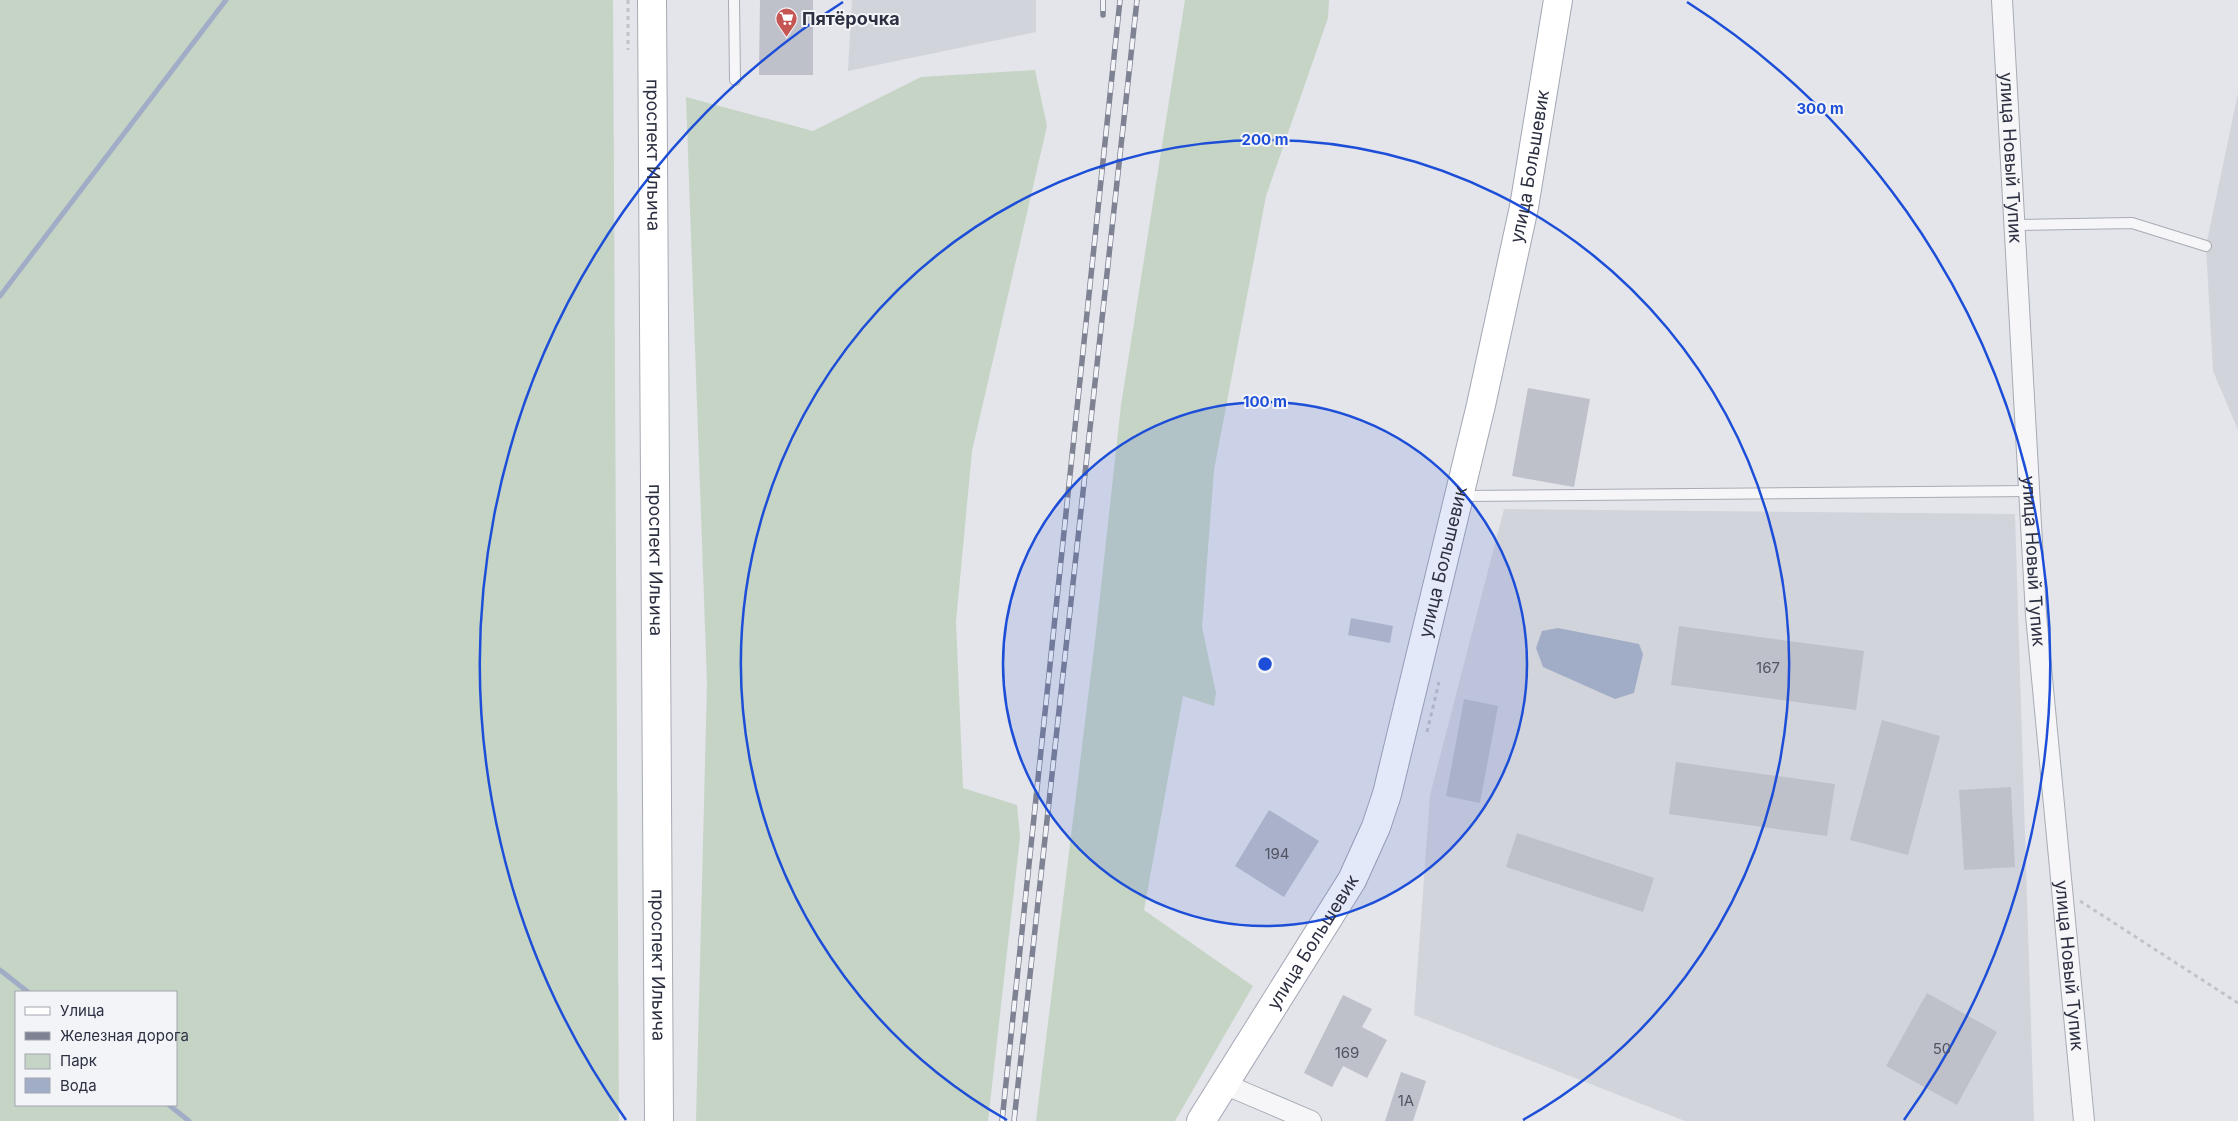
<svg xmlns="http://www.w3.org/2000/svg" width="2238" height="1121" viewBox="0 0 2238 1121" font-family="Inter,sans-serif">
<rect width="100%" height="100%" fill="#e3e5ea"/>
<path fill="#d2d4dc" d="M852 0H1036V32L848 71Z
M2238 93V430L2213 371 2206 246Z
M1504 509 2015 514 2034 1121H1685L1414 1015 1430 795Z"/>
<path fill="#c6d4c5" fill-rule="evenodd" d="M0 0H613L619 1121H0ZM16 992H176V1105H16Z
M1185 0H1329L1328 18 1266 196 1214 470 1202 627 1216 693 1214 706 1183 696 1144 910 1253 986 1175 1121H1036L1096 632 1121 405Z
M1035 70 1047 126 972 451 956 622 963 788 1017 805 1020 837 988 1121H696L707 683 686 97 813 131 921 77Z"/>
<path fill="#a1adc7" d="M1558 628 1639 644 1643 654 1634 693 1615 699 1543 667 1536 648 1542 631Z"/>
<g fill="none" stroke-linecap="round" stroke-linejoin="round">
<path stroke="#a1adc7" stroke-width="5" d="M0 296 226 0
M0 970 28 992
M169 1105 189 1121"/>
</g>
<path fill="#bec0ca" d="M760 0H813V75H759Z
M1528 388 1590 399 1574 487 1512 476Z
M1351 618 1393 626 1390 643 1348 635Z
M1679 626 1864 651 1856 710 1671 685Z
M1464 699 1498 706 1480 803 1446 796Z
M1882 720 1940 736 1908 855 1850 840Z
M1676 762 1835 784 1827 836 1669 814Z
M2011 787 2015 867 1964 870 1959 790Z
M1269 810 1319 841 1284 897 1235 866Z
M1517 833 1654 878 1643 912 1506 867Z
M1927 993 1997 1032 1957 1105 1886 1066Z
M1343 995 1372 1009 1362 1027 1387 1040 1367 1078 1343 1066 1332 1087 1304 1073Z
M1401 1072 1426 1081 1413 1121H1385Z"/>
<g fill="none" stroke-linecap="round" stroke-linejoin="round">
<defs>
<path id="lane" d="M734 0 735 80
M2015 225 2132 223 2206 246
M1461 496 2030 491"/>
<g id="street">
<path id="s1" d="M2002 0 2036 615 2084 1121"/>
<path d="M1224 1084 1311 1121"/>
</g>
<g id="secondary">
<path id="s2" d="M652 0 659 1121"/>
</g>
<g id="primary">
<path id="s3" d="M1201 1121 1352 880 1376 827 1387 794 1481 405 1524 207 1558 0"/>
</g>
</defs>
<use href="#lane" stroke="#a8abb4" stroke-width="12"/>
<use href="#street" stroke="#a8abb4" stroke-width="22"/>
<use href="#secondary" stroke="#a8abb4" stroke-width="30"/>
<use href="#primary" stroke="#a4a7b5" stroke-width="30"/>
<path stroke="#c1c3c9" stroke-width="3" stroke-dasharray="4 4" stroke-linecap="butt" d="M628 0V50
M1427 732 1439 682
M2080 901 2238 1003"/>
<use href="#lane" stroke="#f6f6f9" stroke-width="10"/>
<use href="#street" stroke="#f6f6f9" stroke-width="20"/>
<use href="#secondary" stroke="#fff" stroke-width="28"/>
<use href="#primary" stroke="#fff" stroke-width="28"/>
<defs>
<path id="rail" d="M1103 0V15
M1002 1121 1120 0
M1014 1121 1137 0"/>
</defs>
<use href="#rail" stroke="#7e8293" stroke-width="5.5"/>
<use href="#rail" stroke="#f3f4f8" stroke-width="4" stroke-dasharray="11" stroke-linecap="butt"/>
</g>
<circle cx="1265" cy="664" r="262" fill="#1d4ed8" fill-opacity=".12"/>
<g fill="none" stroke="#1d4ed8" stroke-width="2.5">
<circle cx="1265" cy="664" r="262"/>
<path d="M1007 1120A524 524 0 1 1 1523 1120"/>
<path d="M626 1120A785 785 0 0 1 843 2M1687 2A785 785 0 0 1 1904 1120"/>
</g>
<defs>
<symbol id="supermarket-pin" viewBox="-11 -11 22 30"><path d="M0 17L-7.5 6A9.5 9.5 0 1 1 7.5 6Z" fill="#c55653" stroke="#f3f4f8"/><path d="M-6-5.5h2.5l.6 2H6L4.5 2H-2.5L-4.4-4H-6ZM-1.5 3.2a1.3 1.3 0 1 0 .1 0ZM3 3.2a1.3 1.3 0 1 0 .1 0Z" fill="#fff"/></symbol>
</defs>
<g fill-rule="evenodd">
<use href="#supermarket-pin" x="774" y="6" width="25" height="34"/>
</g>
<g text-anchor="middle" stroke-width="4" stroke-linejoin="round" paint-order="stroke">
<g font-size="15" fill="#505463">
<text x="1768" y="673">167</text>
<text x="1277" y="859">194</text>
<text x="1942" y="1054">50</text>
<text x="1347" y="1058">169</text>
<text x="1406" y="1106">1А</text>
</g>
<g font-size="18" font-weight="bold" fill="#2c3041" stroke="#f3f4f8" text-anchor="start">
<text x="802" y="25">Пятёрочка</text>
</g>
<g font-size="18" fill="#2c3041" stroke="#f3f4f8">
<text dy="6" stroke="none"><textPath href="#s2" startOffset="155">проспект Ильича</textPath></text>
<text dy="6" stroke="none"><textPath href="#s1" startOffset="158">улица Новый Тупик</textPath></text>
<text dy="6" stroke="none"><textPath href="#s3" startOffset="1021">улица Большевик</textPath></text>
<text dy="6" stroke="none"><textPath href="#s2" startOffset="560">проспект Ильича</textPath></text>
<text dy="6" stroke="none"><textPath href="#s1" startOffset="562">улица Новый Тупик</textPath></text>
<text dy="6" stroke="none"><textPath href="#s3" startOffset="616">улица Большевик</textPath></text>
<text dy="6" stroke="none"><textPath href="#s3" startOffset="211">улица Большевик</textPath></text>
<text dy="6" stroke="none"><textPath href="#s2" startOffset="965">проспект Ильича</textPath></text>
<text dy="6" stroke="none"><textPath href="#s1" startOffset="968">улица Новый Тупик</textPath></text>
</g>
</g>
<circle cx="1265" cy="664" r="8" fill="#1d4ed8" stroke="#f3f4f8" stroke-width="2.5"/>
<g font-size="15" text-anchor="middle" font-weight="bold" fill="#1d4ed8" stroke="#f3f4f8" stroke-width="4" stroke-linejoin="round" paint-order="stroke">
<text x="1820" y="114">300 m</text>
<text x="1265" y="145">200 m</text>
<text x="1265" y="407">100 m</text>
</g>
<rect x="15" y="991" width="162" height="115" fill="#f3f4f8" stroke="#a3a6af"/>
<rect x="25" y="1007" width="25" height="8" fill="#ffffff" stroke="#a3a6af"/>
<text x="60" y="1016" font-size="15" fill="#2c3041">Улица</text>
<rect x="25" y="1032" width="25" height="8" fill="#7e8293" stroke="#a3a6af"/>
<text x="60" y="1041" font-size="15" fill="#2c3041">Железная дорога</text>
<rect x="25" y="1054" width="25" height="15" fill="#c6d4c5" stroke="#a3a6af"/>
<text x="60" y="1066" font-size="15" fill="#2c3041">Парк</text>
<rect x="25" y="1078" width="25" height="15" fill="#a1adc7" stroke="#a3a6af"/>
<text x="60" y="1091" font-size="15" fill="#2c3041">Вода</text>
</svg>
